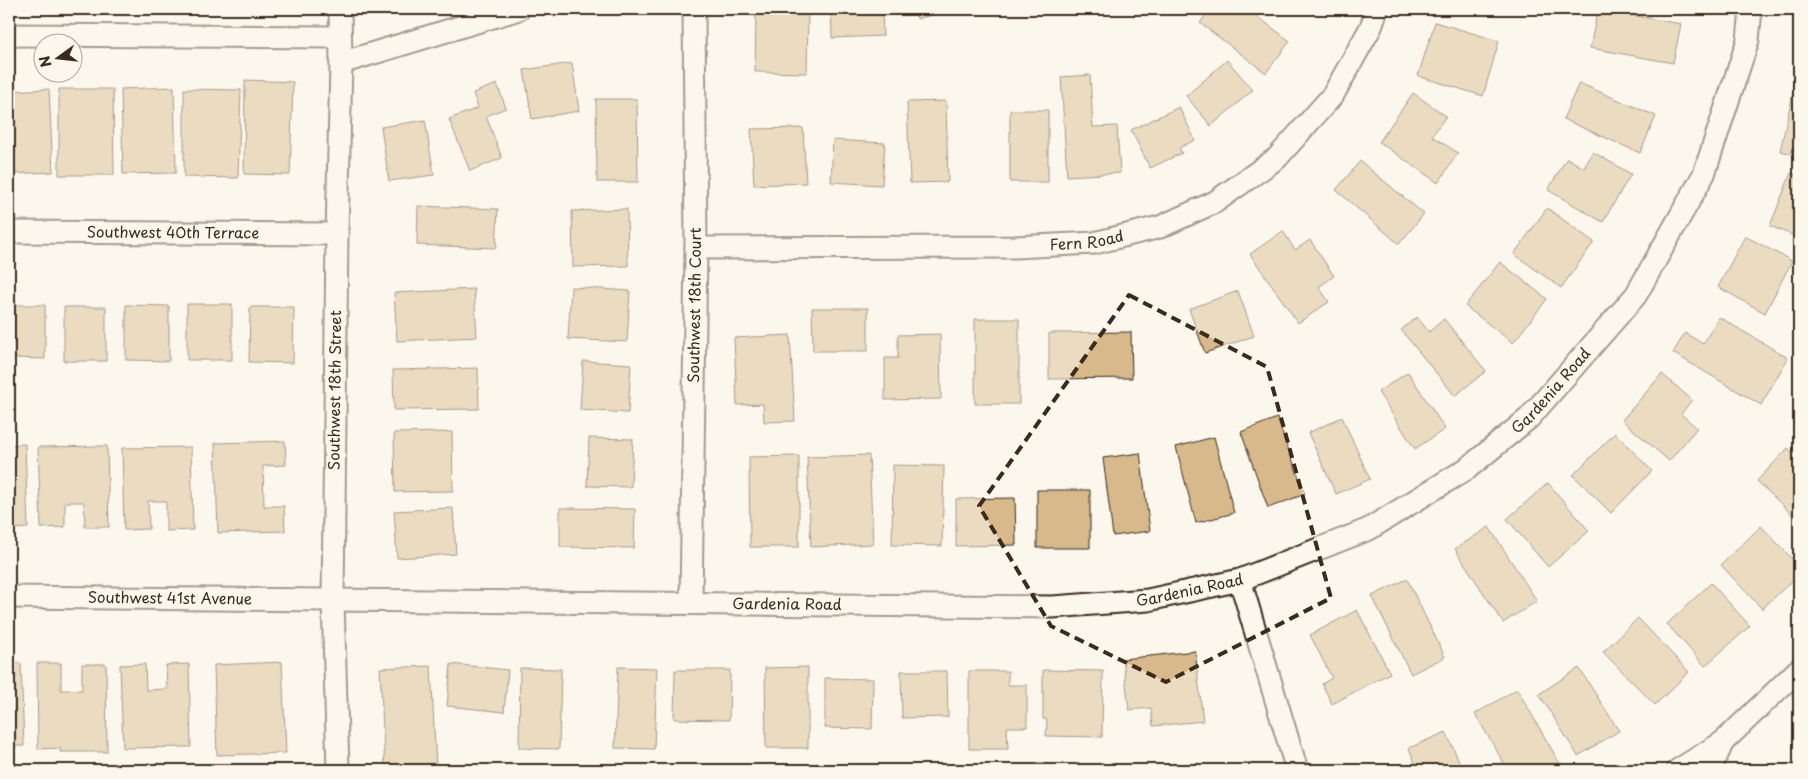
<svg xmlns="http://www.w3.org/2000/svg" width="1808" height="779" viewBox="0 0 1808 779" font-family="'Playpen Sans',sans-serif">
<rect width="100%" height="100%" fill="#fbf7ec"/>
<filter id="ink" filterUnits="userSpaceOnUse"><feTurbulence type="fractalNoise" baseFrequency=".02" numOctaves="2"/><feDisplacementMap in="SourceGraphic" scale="10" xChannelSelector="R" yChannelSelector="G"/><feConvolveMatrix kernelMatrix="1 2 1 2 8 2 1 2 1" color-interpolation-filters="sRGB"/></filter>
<g filter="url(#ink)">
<path fill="#d7b98b" stroke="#3b2a1e" d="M756 9H808L807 73 755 72Z
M831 9H882L883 36 832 38Z
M914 9H954L917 19Z
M1210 9H1247L1290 41 1266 73 1200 23Z
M1598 9 1681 24 1673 63 1590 48Z
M1435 22 1499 41 1483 96 1418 76Z
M1227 60 1253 90 1211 126 1186 96Z
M572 63 579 111 532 119 524 70Z
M1090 75 1093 127 1117 126 1120 173 1067 176 1061 77Z
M245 80 293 82 290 175 244 174Z
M1579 83 1656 116 1640 153 1563 119Z
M497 84 506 108 486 116 502 158 470 171 449 119 478 108 473 93Z
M174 87 176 173 123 174 121 89Z
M49 89 53 172 9 174V91Z
M59 89H113L114 175H59Z
M184 89 241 90 238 178 184 177Z
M1413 93 1446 116 1432 136 1458 153 1438 183 1379 142Z
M1793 93 1799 94V155L1780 151Z
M596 99H637L638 182H597Z
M946 101 948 182 910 183 907 102Z
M1179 107 1195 140 1179 148 1182 153 1150 168 1131 130Z
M1010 110H1048V182H1010Z
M425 120 434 175 389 181 381 127Z
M803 128 806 183 754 185 751 129Z
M833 140 885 143 882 185 831 182Z
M1593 152 1631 174 1603 222 1548 190 1567 158 1584 168Z
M1360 161 1424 214 1399 244 1336 190Z
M1791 173 1799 176V238L1770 226Z
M418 206 498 209 496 248 417 245Z
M1547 208 1594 242 1561 288 1514 254Z
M627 209 628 266 573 267 572 211Z
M1283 231 1295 250 1310 240 1334 276 1319 287 1329 302 1298 323 1250 254Z
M1745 236 1792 261 1765 313 1718 287Z
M1500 262 1547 299 1513 343 1465 306Z
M571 287 630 291 627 342 568 339Z
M474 289 477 337 397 341 394 293Z
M1238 291 1254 336 1205 353 1189 309Z
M187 304H232V360H187Z
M9 305H45V359L9 358Z
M126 305 169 306V361L126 360Z
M64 307H106V361H64Z
M250 307H294L293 363 249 362Z
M812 308H868V351H813Z
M1417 317 1429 332 1444 319 1486 371 1455 396 1401 330Z
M1719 317 1788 358 1761 405 1673 353 1685 333 1703 344Z
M975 319H1019V404H975Z
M1131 332 1132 378 1049 379V333Z
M940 334 941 399 885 400V358H898V335Z
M790 335 795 421 764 422 763 404 737 405 734 338Z
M583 361 631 364 628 413 580 410Z
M478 368 479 409 394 410 393 370Z
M1408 372 1445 429 1415 449 1378 392Z
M1662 374 1692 400 1681 414 1697 428 1669 461 1622 420Z
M1342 417 1370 479 1336 494 1308 433Z
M1277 418 1305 494 1268 508 1241 432Z
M452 432 453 491 395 492 394 433Z
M1615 433 1652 471 1611 513 1573 475Z
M1214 437 1234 513 1196 523 1176 447Z
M589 438 633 439 631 487 587 486Z
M285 441 286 465 263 466 264 506H284L285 531 218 533 215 443Z
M25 444 28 528 9 529V445Z
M107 446 109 527H85L84 502H65V527L41 528 38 447Z
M191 447 193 530 166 531V501H148L149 529 124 530 122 448Z
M1788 448 1799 459V521L1757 481Z
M1140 453 1150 531 1113 536 1103 458Z
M869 455 873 544 811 547 807 457Z
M799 456V547H750L749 457Z
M893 465 944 466 942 546 892 545Z
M1548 483 1589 531 1548 567 1507 519Z
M1037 490H1090V548H1037Z
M1015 498 1016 545 956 546V499Z
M453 508 456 554 397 558 394 511Z
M560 508 635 509 634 548 560 547Z
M1761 526 1799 566V574L1762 609 1721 565Z
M1489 527 1537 601 1503 623 1455 549Z
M1407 579 1445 657 1411 674 1372 596Z
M1711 583 1750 626 1705 666 1667 624Z
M1357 610 1390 673 1332 704 1322 684 1332 678 1310 635Z
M1638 618 1689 672 1655 705 1603 652Z
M1195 651 1203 721 1153 726 1151 708 1129 710 1123 659Z
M282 662 286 753 217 755 214 665Z
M21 663 24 746H9V664Z
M37 663H61V690H82V664H106L107 752H60V748L38 749Z
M145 664 146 690 167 689 166 665 189 664 191 747 123 748 120 665Z
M451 664 508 670 504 712 447 706Z
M431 666 436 769 385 770 380 668Z
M618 667 657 668 654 749 615 748Z
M808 667V748H766L765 668Z
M520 668 561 669 559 749 519 748Z
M1579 668 1619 731 1578 756 1539 694Z
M675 670H730L729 720 674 719Z
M1043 670 1103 671 1102 737 1046 736 1047 720 1043 719Z
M901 671H947L948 717 902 718Z
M969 671H1008V685H1027V727H1007L1008 749H969Z
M825 678 873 679 872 729 825 728Z
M1517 689 1560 764 1549 770H1508L1475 714Z
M1446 732 1463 770H1418L1409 748Z
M1799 754V770H1790Z
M1396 764 1398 770H1378Z"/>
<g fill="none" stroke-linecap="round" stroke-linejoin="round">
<defs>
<g id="street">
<path d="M9 35 340 37"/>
<path d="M341 63 519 9"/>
<path id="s1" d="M9 232 337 234"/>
<path id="s2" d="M696 248 1015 247 1094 243 1160 227 1215 202 1277 158 1333 95 1371 27 1377 9"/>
<path d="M1240 580 1297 770"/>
<path id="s3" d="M9 597 1052 607 1148 600 1240 580 1369 529 1468 468 1529 418 1636 295 1704 174 1748 40 1751 9"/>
<path id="s4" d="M691 603 696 248 694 9"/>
<path id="s5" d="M338 770 333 601 337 234 341 63 340 9"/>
<path d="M1678 770 1723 742 1799 669"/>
<path d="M1710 770 1723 742"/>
</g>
</defs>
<use href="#street" stroke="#3b2a1e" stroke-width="25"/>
<use href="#street" stroke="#fbf7ec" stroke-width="21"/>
</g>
</g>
<path d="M0 0H1808V779H0ZM1129 295 1267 367 1331 598 1166 682 1051 626 979 506Z" fill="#fbf7ec" fill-opacity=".55" fill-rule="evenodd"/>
<path fill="none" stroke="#3b2a1e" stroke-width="4" stroke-dasharray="10 6" stroke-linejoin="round" d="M1129 295 1267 367 1331 598 1166 682 1051 626 979 506Z"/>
<g text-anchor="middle" stroke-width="5" stroke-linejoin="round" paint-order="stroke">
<g font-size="15" fill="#3b2a1e" stroke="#fbf7ec">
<text dy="5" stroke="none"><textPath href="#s1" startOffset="164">Southwest 40th Terrace</textPath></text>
<text dy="5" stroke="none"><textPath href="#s2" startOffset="391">Fern Road</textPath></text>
<text dy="5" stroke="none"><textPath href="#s4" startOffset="298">Southwest 18th Court</textPath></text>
<text dy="5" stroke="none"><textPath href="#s5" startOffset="380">Southwest 18th Street</textPath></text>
<text dy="5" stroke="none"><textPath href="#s3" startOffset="1602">Gardenia Road</textPath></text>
<text dy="5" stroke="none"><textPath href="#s3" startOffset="1182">Gardenia Road</textPath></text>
<text dy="5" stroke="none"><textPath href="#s3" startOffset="161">Southwest 41st Avenue</textPath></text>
<text dy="5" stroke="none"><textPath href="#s3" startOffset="778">Gardenia Road</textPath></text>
</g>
</g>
<rect width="1808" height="779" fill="none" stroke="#fbf7ec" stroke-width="30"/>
<rect x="15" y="15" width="1778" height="749" fill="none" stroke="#3b2a1e" stroke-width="2" filter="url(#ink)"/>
<g transform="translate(58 58) rotate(255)"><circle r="24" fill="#fbf7ec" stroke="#aea59a"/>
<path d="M0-4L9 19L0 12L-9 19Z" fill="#3b2a1e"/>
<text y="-8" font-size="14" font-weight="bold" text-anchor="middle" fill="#3b2a1e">N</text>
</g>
</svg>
